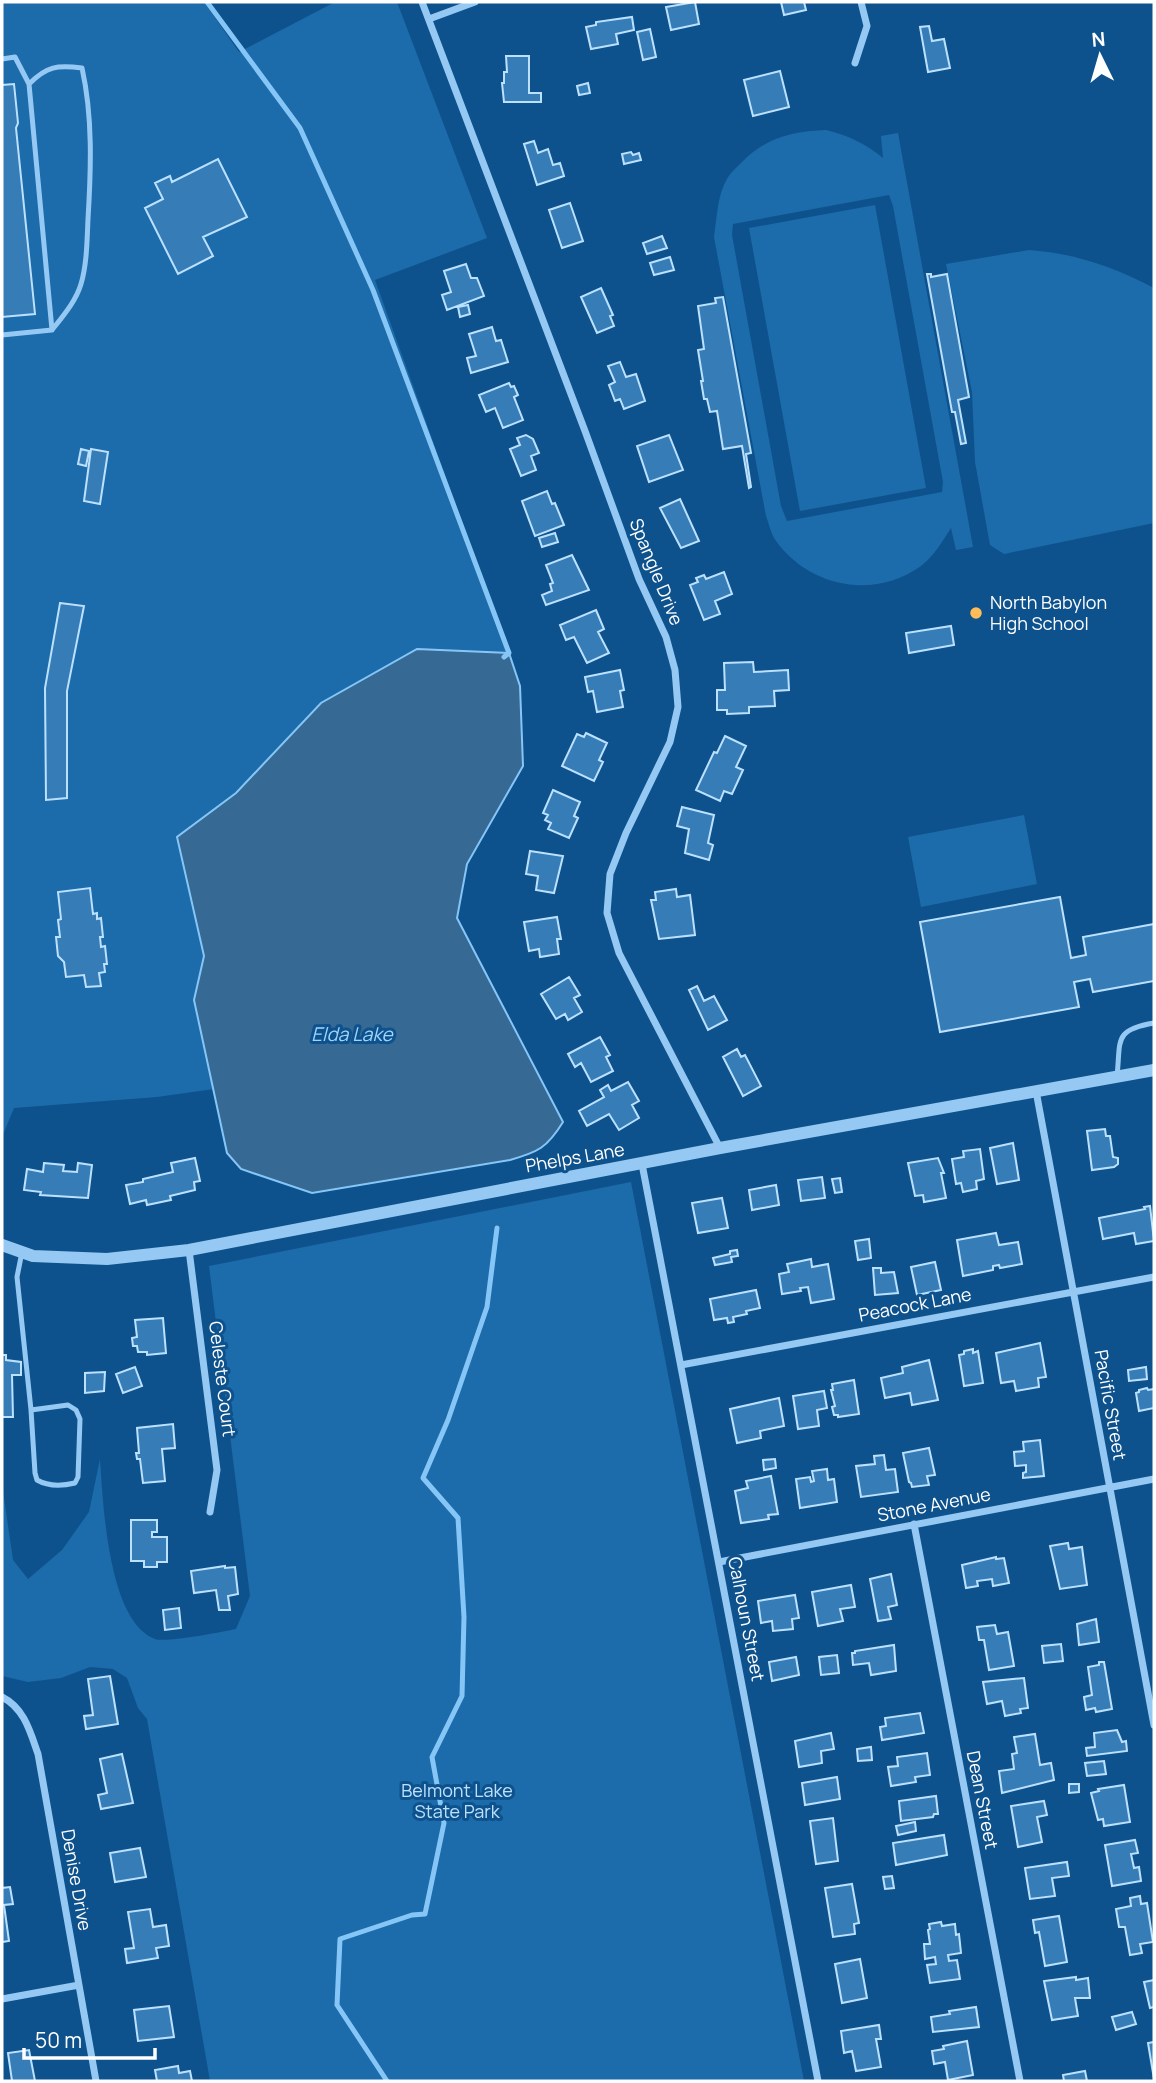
<svg xmlns="http://www.w3.org/2000/svg" width="1156" height="2083" viewBox="0 0 1156 2083" font-family="Manrope,sans-serif">
<rect width="100%" height="100%" fill="#0e528d"/>
<path fill="#1c6bab" fill-rule="evenodd" d="M2 2H204L239 52 335 2H397L487 238 375 280 509 653 417 649 321 703 236 793 178 837 204 957 194 1001 214 1089 157 1097 14 1108 2 1137Z
M826 130C849 136 865 143 883 158L881 136 898 133 973 547 956 550 951 528C942 542 934 556 921 566 874 600 809 587 776 541 771 534 769 524 766 516L714 237C717 218 717 196 727 179 730 173 737 167 742 162 766 138 792 131 826 130ZM889 195 893 206 943 482 942 492 787 521 781 506 732 235 733 224Z
M875 205 926 488 800 511 749 228Z
M1029 250C1074 253 1114 267 1154 288V523L1004 554 990 545 975 462 972 392 946 264Z
M1024 815 1037 884 921 907 908 837Z
M631 1182 804 2081H210L147 1719 138 1708 127 1678 113 1669 90 1667 61 1678 28 1682 2 1676V1484L13 1560 28 1579 62 1550 89 1512 100 1459C103 1503 108 1622 155 1639 166 1643 221 1632 236 1629L250 1596 209 1266Z"/>
<path fill="#366994" stroke="#86c6f7" stroke-width="2" d="M417 649 509 653 520 686 523 766 467 864 457 918 563 1122C547 1148 538 1152 510 1160L312 1193 241 1169 227 1153 194 1000 204 956 177 837 236 793 321 703Z"/>
<g fill="none" stroke-linecap="round" stroke-linejoin="round">
<path stroke="#86c6f7" stroke-width="5" d="M207 2 300 128 373 290 509 653 504 657
M387 2081 337 2005 340 1939 412 1915 425 1914 444 1823 432 1757 462 1696 464 1617 458 1518 423 1478 448 1420 487 1307 497 1228"/>
</g>
<path fill="#367db7" stroke="#bce1fe" stroke-width="2" d="M695 2 699 24 671 30 666 7Z
M781 2H804L806 10 784 15Z
M632 17 634 30 616 34 618 44 591 49 586 27 596 25V22Z
M929 26 932 41 944 39 950 68 928 72 920 27Z
M650 29 656 57 643 60 637 32Z
M506 56H529V93H541V102H504L502 83H504V72H507Z
M780 71 789 107 753 116 744 80Z
M588 83 590 93 579 95 577 86Z
M14 84 18 123 16 128 35 314 2 317V85Z
M534 141 538 153 548 149 553 165 560 163 564 176 537 185 524 144Z
M631 152 633 155 639 153 641 160 624 164 622 154Z
M218 159 247 217 203 237 213 256 178 274 145 208 163 199 155 183 170 176 172 182Z
M570 203 583 241 562 248 549 210Z
M662 236 667 248 647 254 643 243Z
M670 257 674 270 654 275 650 263Z
M466 264 471 278H477L484 296 447 310 442 295 451 292 444 271Z
M927 274H931V277L947 274 969 397 958 400 966 443 961 444 955 412H952Z
M601 288 613 315 610 316 614 326 597 333 581 297Z
M723 297 751 453 746 454 751 487 749 488 742 446 723 449 717 411 710 412 707 399H704L701 381H703L698 350 704 349 698 306 716 303 715 298Z
M468 305 470 314 460 317 458 307Z
M492 327 496 341 501 340 508 362 471 373 467 358 476 356 469 334Z
M620 362 626 377 636 374 645 401 624 409 620 399 615 401 609 385 615 382 608 366Z
M509 383 511 387 514 386 518 395 514 397 523 420 503 428 495 408 486 412 479 395Z
M526 435 533 439 539 453 531 456 536 470 521 476 510 449 520 445 517 438Z
M669 435 683 470 649 482 637 446Z
M81 449 89 451 86 466 78 464Z
M91 449 108 452 100 504 84 501Z
M547 491 552 504 555 503 564 525 535 536 522 501Z
M680 499 699 541 681 548 660 508Z
M555 533 558 542 542 547 539 538Z
M572 555 589 590 546 605 542 595 552 591 550 584 553 583 546 565Z
M724 572 732 594 715 601 720 614 704 620 690 585 698 582 696 578 704 575 706 579Z
M60 603 84 606 67 691V798L46 800 45 688Z
M596 610 604 629 598 632 609 653 587 663 574 637 566 640 560 625Z
M951 626 954 645 909 653 906 633Z
M753 662 754 672 788 670 789 690 774 691 775 706 749 707V713L727 714V710H717V690H725L724 663Z
M620 670 624 690 620 691 623 707 597 712 593 691 588 692 585 677Z
M586 733 607 743 599 760 603 762 594 781 562 766 577 734 584 737Z
M725 736 746 746 736 767 743 770 732 794 724 791 720 801 696 790 714 752 717 753Z
M553 790 580 802 574 816 578 818 569 838 548 829 551 823 545 820 548 815 543 813Z
M682 807 714 815 708 843 713 845 709 860 685 853 689 829 677 826Z
M530 851 563 856 554 893 536 890 538 876 526 874Z
M90 888 93 914 97 913V919L101 918 103 937H100L101 947 105 946 107 964H104L105 972 99 973 101 986 86 987 84 975 66 977 64 962 58 956 56 937H60L58 920 61 919 58 892Z
M676 889 677 897 690 895 695 935 659 939 651 900H656L655 892Z
M1060 897 1071 958 1086 955 1083 937 1154 924V981L1093 992 1090 979 1074 982 1079 1007 940 1032 920 922Z
M557 917 561 939H557L559 954 540 957 539 949 529 951 524 922Z
M569 977 580 995 574 998 582 1012 568 1020 565 1014 556 1019 541 994Z
M697 986 704 1001 714 996 727 1020 708 1030 689 990Z
M600 1037 610 1055 606 1057 613 1071 591 1082 581 1063 575 1067 568 1054Z
M737 1049 741 1057 745 1055 761 1086 743 1096 723 1057Z
M628 1082 639 1101 632 1105 639 1118 619 1130 609 1114 587 1126 579 1111 604 1097 600 1090 608 1085 611 1091Z
M1105 1129 1106 1136H1110L1113 1157 1118 1158V1164L1114 1167 1092 1170 1087 1131Z
M1013 1143 1019 1180 997 1184 990 1148Z
M980 1149 984 1179 976 1181 977 1189 963 1192 961 1183 956 1184 952 1159 964 1157 963 1151Z
M195 1158 200 1181 194 1182 195 1190 170 1196 171 1200 147 1205 146 1200 130 1204 126 1185 143 1182V1179L173 1172 171 1163Z
M938 1158 944 1173H941L946 1198 924 1202 923 1195 915 1196 908 1163Z
M44 1163 64 1165 63 1171 77 1172 78 1163 92 1165 88 1198 40 1195 41 1192 24 1190 27 1169 43 1172Z
M822 1177 825 1198 801 1201 798 1180Z
M840 1178 842 1192 835 1193 832 1179Z
M776 1185 779 1205 752 1210 749 1190Z
M722 1198 728 1228 698 1233 692 1203Z
M1150 1206 1154 1241 1136 1244 1134 1233 1103 1239 1099 1218 1145 1209 1144 1207Z
M996 1233 999 1245 1018 1242 1022 1264 1000 1268 999 1265 993 1266V1270L963 1276 957 1240Z
M869 1239 871 1258 858 1260 855 1241Z
M737 1250 738 1256 731 1257 732 1262 715 1265 713 1258 730 1254V1251Z
M811 1259 812 1267 828 1264 834 1299 811 1303 808 1287 800 1288 801 1291 782 1294 779 1274 789 1272 787 1264Z
M935 1262 941 1290 917 1295 911 1267Z
M873 1268H881V1273L894 1272 898 1293 875 1295Z
M756 1290 760 1308 746 1311 747 1314 733 1317 734 1322 728 1323 727 1318 714 1320 710 1299Z
M163 1318 166 1353 147 1355V1352H138L137 1346H133L132 1338 137 1337 135 1320Z
M1040 1343 1046 1377 1038 1378 1039 1387 1016 1391 1014 1381 1001 1383 996 1353Z
M973 1349V1353L978 1351 983 1383 964 1386 959 1355 964 1354V1351Z
M2 1355H6V1360L21 1362V1375H12L13 1417H2Z
M929 1360 938 1400 912 1405 910 1393 885 1398 881 1378 903 1373 902 1367Z
M135 1367 142 1386 123 1393 116 1374Z
M1146 1367 1147 1379 1129 1381 1128 1370Z
M105 1372 104 1391 85 1393V1373Z
M854 1380 859 1414 838 1417V1415H834L832 1407 835 1406 831 1390H833L832 1384Z
M1147 1388 1148 1390 1154 1389V1408L1139 1411 1136 1393 1139 1392V1390Z
M824 1391 827 1408 817 1410 819 1426 798 1429 793 1396Z
M779 1398 784 1426 760 1431 761 1438 737 1443 730 1409Z
M173 1424 175 1448 162 1449 165 1481 143 1483 140 1459H137L136 1453H139L137 1428Z
M1040 1440 1044 1476 1023 1478V1473L1026 1472V1465L1015 1466 1014 1452 1024 1451 1023 1442Z
M929 1448 935 1475 927 1476 929 1485 912 1487 911 1483 909 1482 903 1453Z
M884 1455 886 1470 895 1469 898 1492 861 1497 856 1466 875 1464 874 1456Z
M775 1459 776 1468 764 1470 763 1460Z
M827 1469 828 1480 834 1479 837 1502 800 1508 796 1479 810 1477 811 1482 814 1481 812 1471Z
M771 1476 778 1514 768 1515 769 1519 741 1523 735 1491 748 1488 746 1481Z
M131 1520H157V1532H152V1537H167V1562H157V1567H144V1561H131Z
M1068 1543 1069 1549 1082 1547 1087 1585 1060 1589 1050 1546Z
M996 1557V1559L1004 1558 1009 1583 993 1586 992 1579 977 1581 978 1586 966 1588 962 1565Z
M225 1566V1568L235 1567 238 1594 228 1596 230 1610H219L216 1590 194 1593 191 1571Z
M891 1574 897 1605 888 1607 891 1619 878 1621 870 1579Z
M851 1585 855 1607 840 1609 843 1621 818 1626 812 1592Z
M795 1595 799 1618 792 1619 793 1629 773 1631 772 1621 761 1623 758 1601Z
M179 1608 181 1628 165 1630 163 1610Z
M1096 1619 1099 1642 1079 1645 1077 1624Z
M995 1625 997 1634 1008 1632 1014 1666 989 1670 984 1640H979L977 1627Z
M1061 1644 1063 1661 1044 1663 1042 1646Z
M894 1645 896 1671 871 1675 869 1663 853 1665 852 1653H855V1651Z
M837 1655 839 1673 821 1675 819 1657Z
M796 1657 799 1675 772 1681 769 1662Z
M1099 1662H1104L1112 1709 1096 1712 1095 1708 1086 1710 1084 1697 1092 1695 1088 1667 1099 1665Z
M110 1676 118 1724 86 1729 84 1716 93 1715 88 1679Z
M1024 1678 1028 1708 1020 1709 1021 1713 1005 1716 1002 1701 987 1704 983 1682Z
M920 1713 924 1733 882 1740 880 1727 886 1726 885 1718Z
M1117 1730 1122 1742 1126 1741 1127 1751 1087 1756 1086 1748 1095 1747 1094 1733Z
M831 1733 834 1749 821 1751 822 1763 799 1767 795 1741Z
M1035 1734 1040 1765 1051 1763 1054 1780 1002 1793 999 1771 1014 1769 1012 1754 1017 1753 1014 1737Z
M871 1747 872 1760 858 1761 857 1749Z
M927 1753 930 1775 915 1777 916 1782 891 1786 888 1767 898 1766 897 1757Z
M122 1754 133 1803 101 1809 98 1795 107 1793 100 1759Z
M1104 1761 1106 1774 1087 1776 1085 1763Z
M837 1777 840 1799 805 1805 802 1783Z
M1069 1784H1079V1792L1069 1793Z
M1124 1785 1130 1822 1104 1826 1103 1819 1098 1820 1091 1793 1099 1791 1098 1789Z
M936 1796 938 1814H934L933 1817 901 1821 899 1801Z
M1044 1801 1047 1815 1037 1817 1042 1842 1018 1847 1011 1806Z
M833 1818 838 1861 816 1864 810 1821Z
M915 1822 916 1831 898 1835 896 1826Z
M944 1835 947 1855 896 1865 893 1843Z
M1135 1840 1138 1853 1131 1854 1134 1868 1139 1867 1141 1881 1112 1886 1105 1845Z
M140 1848 146 1877 115 1882 110 1853Z
M1067 1862 1069 1876 1052 1878 1055 1896 1030 1899 1025 1868Z
M892 1876 894 1888 885 1889 883 1877Z
M852 1884 859 1923 854 1924 855 1934 833 1937 825 1888Z
M10 1887 13 1904 4 1905 9 1941 2 1942V1888Z
M1140 1896 1141 1904 1147 1903 1153 1942 1140 1944 1142 1953 1130 1955 1125 1927H1119L1116 1909 1131 1906 1130 1898Z
M150 1909 153 1927 166 1925 169 1946 156 1948 158 1958 127 1963 125 1949 134 1948 128 1912Z
M1059 1916 1067 1962 1045 1966 1039 1932 1035 1933 1033 1920Z
M941 1922 942 1926 955 1924 956 1935 959 1934 961 1953 948 1955 949 1961 957 1960 960 1979 930 1983 927 1965 936 1964 935 1957 925 1959 924 1944H930L928 1930 930 1929 929 1924Z
M860 1959 867 1998 842 2003 835 1964Z
M1076 1977V1980L1088 1978 1090 1998H1075L1078 2016 1052 2020 1044 1981Z
M1154 1980V2007L1150 2008 1144 1982Z
M169 2006 174 2037 138 2041 134 2010Z
M976 2007 979 2027 933 2032 931 2017 950 2014 949 2011Z
M1132 2012 1136 2024 1116 2030 1112 2017Z
M879 2025 881 2039H876L881 2067 856 2071 852 2051 844 2053 841 2031Z
M967 2041 973 2075 948 2080 945 2062 934 2064 932 2051 944 2049 943 2046Z
M1154 2042V2079L1148 2043Z
M29 2050 35 2081H12L8 2053Z
M178 2066 179 2073 190 2071 192 2081H157L155 2070Z
M1085 2071 1087 2081H1064L1063 2075Z"/>
<g fill="none" stroke-linecap="round" stroke-linejoin="round">
<path stroke="#95c9f3" stroke-width="5" d="M2 59 15 57 29 84 52 330
M2 335 52 330C63 316 76 301 81 284 87 264 87 240 88 219 91 170 93 117 82 68 57 65 47 66 29 84
M1117 1076C1121 1040 1113 1030 1154 1023
M22 1252 17 1277 31 1410 35 1473 37 1480C49 1487 62 1486 75 1483L78 1477 80 1419 76 1410 68 1405 31 1410"/>
<path stroke="#95c9f3" stroke-width="7" d="M422 2 585 431 639 579 666 637 675 670 678 707 670 742 626 833 610 874 607 913 619 953 720 1148
M429 19 475 2
M855 63 867 26 861 2
M1036 1091 1154 1725
M642 1164 818 2081
M189 1250 217 1470 210 1512
M681 1365 1154 1277
M914 1524 1020 2081
M719 1562 1154 1479
M2 1697C24 1708 30 1731 38 1754L96 2081
M2 1999 79 1985"/>
<path stroke="#95c9f3" stroke-width="12" d="M2 1245 33 1256 107 1259 189 1250 720 1148 1154 1070"/>
</g>
<circle fill="#ffbd57" stroke="#0e528d" stroke-width="2.5" cx="976" cy="613" r="7"/>
<g text-anchor="middle" stroke-width="6" stroke-linejoin="round" paint-order="stroke">
<g font-size="18" fill="#fff" stroke="#0e528d">
<text transform="translate(656 572) rotate(68)" y="6">Spangle Drive</text>
<text transform="translate(575 1158) rotate(-10)" y="6">Phelps Lane</text>
<text transform="translate(915 1305) rotate(-11)" y="6">Peacock Lane</text>
<text transform="translate(222 1379) rotate(83)" y="6">Celeste Court</text>
<text transform="translate(1110 1405) rotate(80)" y="6">Pacific Street</text>
<text transform="translate(934 1505) rotate(-11)" y="6">Stone Avenue</text>
<text transform="translate(746 1619) rotate(79)" y="6">Calhoun Street</text>
<text transform="translate(982 1800) rotate(79)" y="6">Dean Street</text>
<text transform="translate(76 1880) rotate(80)" y="6">Denise Drive</text>
</g>
<g font-size="18" fill="#fff" stroke="#0e528d" text-anchor="start">
<text x="990" y="609">North Babylon<tspan x="990" dy="21">High School</tspan></text>
</g>
<g font-size="18" fill="#bce1fe" stroke="#0e528d">
<text x="457" y="1797">Belmont Lake<tspan x="457" dy="21">State Park</tspan></text>
</g>
<g font-size="19" font-style="italic" fill="#a1d3fb" stroke="#0e528d">
<text x="352" y="1041">Elda Lake</text>
</g>
</g>
<rect width="1156" height="2083" fill="none" stroke="#ffffff" stroke-width="7"/>
<g transform="translate(1100 56) rotate(355)" stroke="#0e528d" stroke-width="5" paint-order="stroke">
<path d="M0-5L12 26L0 18L-12 26Z" fill="#ffffff"/>
<text y="-10" font-size="19" font-weight="bold" text-anchor="middle" fill="#ffffff">N</text>
</g>
<path d="M24 2048v10h131v-10" fill="none" stroke="#ffffff" stroke-width="3.5"/>
<text x="35" y="2048" font-size="21" fill="#ffffff" stroke="#0e528d" stroke-width="5" paint-order="stroke">50 m</text>
</svg>
